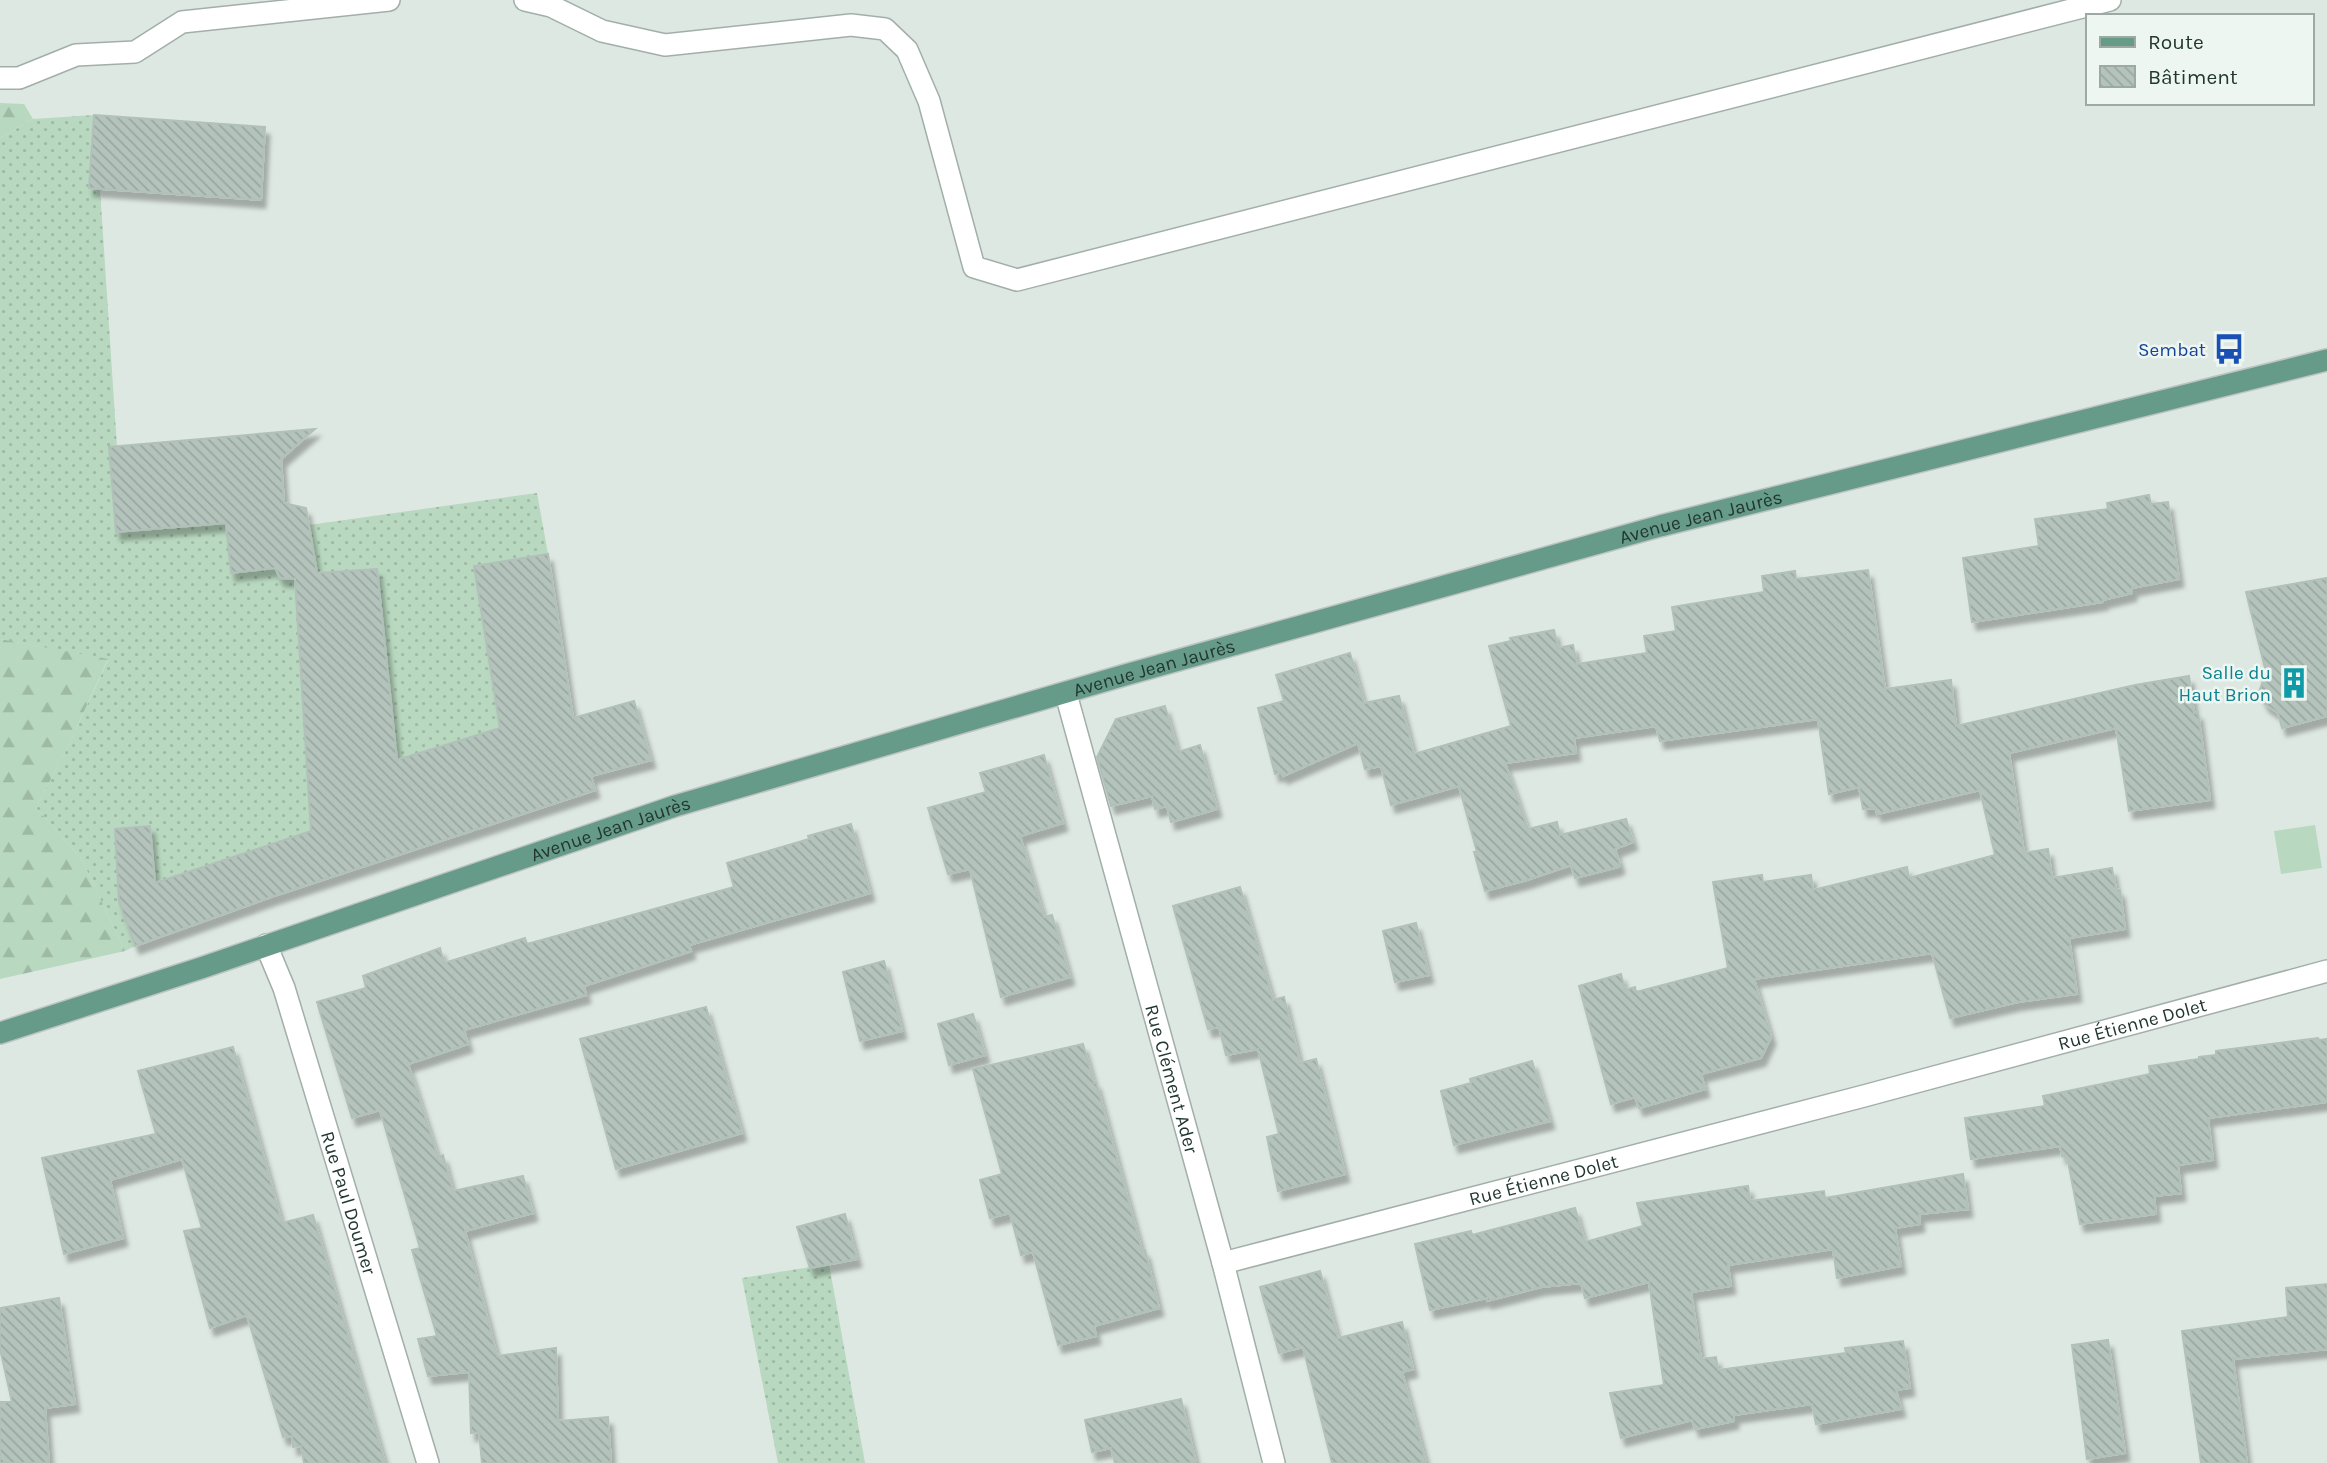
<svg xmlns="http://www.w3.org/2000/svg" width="2327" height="1463" viewBox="0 0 2327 1463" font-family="Karla,sans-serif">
<defs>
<pattern id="grass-dots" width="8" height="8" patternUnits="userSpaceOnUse" patternTransform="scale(1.75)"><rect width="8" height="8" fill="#b8d8bf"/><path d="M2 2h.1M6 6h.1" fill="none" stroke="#9ebaa4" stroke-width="1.8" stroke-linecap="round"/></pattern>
<pattern id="forest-firs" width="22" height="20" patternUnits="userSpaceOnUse" patternTransform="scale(1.75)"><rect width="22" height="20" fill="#b8d8bf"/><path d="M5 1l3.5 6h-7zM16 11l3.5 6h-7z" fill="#9ebaa4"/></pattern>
<pattern id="building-back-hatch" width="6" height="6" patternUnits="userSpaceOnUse" patternTransform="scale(1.75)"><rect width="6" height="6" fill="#b4c3bc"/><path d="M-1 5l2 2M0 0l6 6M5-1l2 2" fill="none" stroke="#9aa8a2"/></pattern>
<filter id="shadow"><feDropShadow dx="4.5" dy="8" stdDeviation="2" flood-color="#0004"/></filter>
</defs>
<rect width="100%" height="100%" fill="#dee8e3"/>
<path fill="url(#grass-dots)" d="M94 115 89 188 100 189 117 447 109 448 116 532 226 523 231 573 275 568 280 578 295 579 314 830 155 884 150 826 115 829 119 902 135 946 125 951 81 858 36 808 71 740 108 660 0 639V138L33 119Z
M537 493 548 554 475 567 500 728 412 755 411 764 373 775 394 731 377 569 307 574 312 543 309 525Z
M829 1264 865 1463H778L742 1278Z"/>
<path fill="url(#forest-firs)" d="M0 103 24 104 33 119 0 138Z
M0 639 108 659 71 740 36 808 81 858 125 951 0 979Z"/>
<path fill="#b8d8bf" d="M2315 825 2322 868 2281 874 2274 831Z"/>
<path fill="url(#building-back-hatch)" stroke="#b1c1ba" stroke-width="2" filter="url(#shadow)" d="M94 115 265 127 261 200 89 188Z
M315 429 281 459 284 503 306 508 317 573 377 569 397 760 500 728 474 566 548 554 573 718 634 701 651 760 591 776 595 790 271 897 135 946 119 902 115 829 150 826 155 883 311 831 295 579 280 578 275 568 231 573 226 523 116 532 109 447Z
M2149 495 2151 504 2168 502 2179 579 2132 588V593L2103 600V602L1972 622 1963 558 2039 546 2035 519 2108 509 2107 503Z
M1868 570 1885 689 1951 680 1956 726 2135 685 2189 676 2194 713 2198 712 2210 800 2129 811 2116 728 2009 753 2024 853 2048 849 2052 878 2112 868 2116 889 2120 890 2125 929 2069 938 2077 994 2018 1002 1950 1018 1932 953 1754 979 1771 1037 1761 1058 1701 1074 1705 1089 1639 1108 1635 1097 1611 1104 1579 986 1621 974 1625 990 1635 987 1636 992 1728 968 1713 882 1762 875 1763 882 1811 875 1813 890 1907 867 1909 878 1995 855 1980 790 1877 814 1876 808 1863 809 1859 787 1829 794 1818 719 1660 741 1656 726 1574 738 1576 753 1505 763 1528 829 1557 822 1560 835 1626 819 1633 842 1615 849 1620 865 1618 867 1575 878 1571 865 1527 880 1485 891 1474 852H1477L1459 786 1391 805 1381 766 1365 769 1358 743 1283 776 1282 772 1275 774 1258 708 1284 701 1276 675 1350 653 1364 703 1399 696 1414 754 1511 726 1489 646 1511 641 1510 638 1554 630 1558 648 1573 645 1577 664 1647 653 1644 636 1676 631 1672 607 1764 592 1762 576 1795 571 1796 579Z
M2327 578V716L2282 728 2278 713 2265 704 2259 692 2266 672 2246 592Z
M1165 706 1178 752 1200 745 1217 809 1171 822 1167 806 1155 809 1152 796 1111 806 1097 757 1116 719Z
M1044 755 1063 823 1020 836 1044 917 1052 915 1070 977 1001 997 970 869 948 874 928 808 986 792 980 773Z
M851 824 870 893 689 945 691 951 584 986 586 995 464 1030 468 1044 408 1064 438 1157 443 1155 453 1191 523 1176 533 1213 465 1231 497 1356 556 1348 558 1421 608 1417 611 1463H482L479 1432 471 1433 469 1372 428 1376 418 1339 437 1336 412 1250 420 1248 380 1110 352 1118 317 1002 366 988 363 976 440 948 444 963 525 938 527 944 734 887 727 863 809 839 808 836Z
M1240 887 1273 1000 1284 997 1300 1063 1316 1059 1345 1174 1278 1191 1267 1137 1279 1134 1258 1049 1226 1055 1219 1027 1208 1029 1173 906Z
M1416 923 1429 975 1395 982 1383 931Z
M884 961 902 1031 860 1041 843 972Z
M706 1007 742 1133 616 1169 580 1039Z
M973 1014 985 1055 949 1065 938 1024Z
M2318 1038 2319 1040 2327 1039V1102L2208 1118 2213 1160 2178 1165 2181 1193 2154 1196 2156 1214 2080 1224 2067 1156H2062L2060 1146 1971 1159 1965 1118 2045 1106 2043 1096 2150 1074 2149 1066 2199 1059V1057L2216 1055V1051Z
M1083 1044 1094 1083 1096 1082 1142 1251 1145 1250 1159 1308 1094 1326 1096 1336 1058 1345 1033 1252 1021 1255 1010 1213 990 1218 980 1180 1002 1174 973 1069Z
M233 1047 282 1223 313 1215 385 1463H304L301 1446 293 1447 292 1436 283 1437 247 1315 210 1328 184 1231 202 1228 182 1159 110 1180 123 1238 64 1254 42 1158 156 1134 138 1071Z
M1532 1061 1550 1121 1454 1145 1441 1091 1471 1083 1470 1079Z
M1963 1174 1968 1209 1919 1214 1920 1224 1895 1228 1901 1266 1837 1278 1833 1249 1728 1265 1731 1286 1691 1292 1701 1359 1716 1357 1718 1370 1846 1353 1845 1348 1903 1341 1910 1388 1896 1390 1901 1409 1816 1424 1812 1404 1734 1415V1421L1695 1429 1692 1420 1621 1438 1610 1393 1664 1385 1649 1282 1585 1298 1581 1283 1541 1287 1487 1301V1298L1430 1310 1415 1244 1471 1231 1472 1235 1575 1208 1585 1242 1643 1226 1637 1203 1748 1186 1750 1201 1824 1191 1825 1198Z
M845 1214 857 1259 810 1268 797 1227Z
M1320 1271 1338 1338 1402 1322 1413 1369 1402 1372 1426 1463H1332L1303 1347 1279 1353 1260 1287Z
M2327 1284V1349L2233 1359 2247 1463H2201L2182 1331 2288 1317 2286 1288Z
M59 1298 75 1404 45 1408 49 1463H0V1402H12L0 1349V1308Z
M2108 1340 2125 1453 2087 1459 2072 1345Z
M1181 1399 1196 1463H1115L1111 1448 1092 1452 1085 1420Z"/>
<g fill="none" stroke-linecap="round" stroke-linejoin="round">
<defs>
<path id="lane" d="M525 0 551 6 602 31 665 45 851 25 885 29 907 50 929 101 974 267 1017 280 2110 0
M0 78H19L76 55 135 52 182 22 389 0"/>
<g id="street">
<path id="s1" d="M1066 694 1223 1263 1274 1463"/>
<path id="s2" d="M266 945 284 988 428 1463"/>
<path id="s3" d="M1223 1263 1864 1096 2327 971"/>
</g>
<g id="primary">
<path id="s4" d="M0 1033 201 968 675 806 1125 675 1660 526 2327 360"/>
</g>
</defs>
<use href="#lane" stroke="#a2afa9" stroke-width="24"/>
<use href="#street" stroke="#a2afa9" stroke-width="24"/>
<use href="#primary" stroke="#bcc3c1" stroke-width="24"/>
<use href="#lane" stroke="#fff" stroke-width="21"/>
<use href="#street" stroke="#fff" stroke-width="21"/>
<use href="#primary" stroke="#669b89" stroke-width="21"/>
</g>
<defs>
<symbol id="bus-bare" viewBox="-9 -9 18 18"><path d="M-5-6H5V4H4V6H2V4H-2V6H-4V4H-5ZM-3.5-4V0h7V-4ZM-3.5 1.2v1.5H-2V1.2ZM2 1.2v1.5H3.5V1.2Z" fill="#1a4fb4" stroke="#eef6f1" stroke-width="2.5" paint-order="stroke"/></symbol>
<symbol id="building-bare" viewBox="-9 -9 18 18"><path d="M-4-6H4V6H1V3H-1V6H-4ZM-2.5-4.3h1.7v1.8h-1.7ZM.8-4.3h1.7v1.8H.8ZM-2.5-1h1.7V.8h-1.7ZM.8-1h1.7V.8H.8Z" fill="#0f9aa8" stroke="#eef6f1" stroke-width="2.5" paint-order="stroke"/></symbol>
</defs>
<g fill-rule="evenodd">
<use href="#bus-bare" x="2207" y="327" width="44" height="44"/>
<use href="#building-bare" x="2272" y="661" width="44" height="44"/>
</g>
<g text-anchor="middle" stroke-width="5" stroke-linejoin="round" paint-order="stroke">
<g font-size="19" fill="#164399" stroke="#eef6f1" text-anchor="end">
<text x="2206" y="356">Sembat</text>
</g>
<g font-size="19" fill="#21372f" stroke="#eef6f1">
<text dy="7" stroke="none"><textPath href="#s4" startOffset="1778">Avenue Jean Jaurès</textPath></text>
<text dy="7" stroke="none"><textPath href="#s4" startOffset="1211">Avenue Jean Jaurès</textPath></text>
<text dy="7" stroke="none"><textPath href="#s4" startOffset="644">Avenue Jean Jaurès</textPath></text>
<text dy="7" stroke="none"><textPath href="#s3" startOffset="940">Rue Étienne Dolet</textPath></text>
<text dy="7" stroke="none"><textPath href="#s1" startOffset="399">Rue Clément Ader</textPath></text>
<text dy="7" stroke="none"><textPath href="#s3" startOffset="331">Rue Étienne Dolet</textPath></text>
<text dy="7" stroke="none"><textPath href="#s2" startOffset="271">Rue Paul Doumer</textPath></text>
</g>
<g font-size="19" fill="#0d838f" stroke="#eef6f1" text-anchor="end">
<text x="2271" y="679">Salle du<tspan x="2271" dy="22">Haut Brion</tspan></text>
</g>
</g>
<rect x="2086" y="14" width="228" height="91" fill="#eef6f1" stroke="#9caaa3" stroke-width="2"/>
<rect x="2100" y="37" width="35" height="10" fill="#669b89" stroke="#9caaa3" stroke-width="2"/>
<text x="2148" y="49" font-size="21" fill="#21372f">Route</text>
<rect x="2100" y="66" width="35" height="21" fill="url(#building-back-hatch)" stroke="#9caaa3" stroke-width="2"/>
<text x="2148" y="84" font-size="21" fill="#21372f">Bâtiment</text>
</svg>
